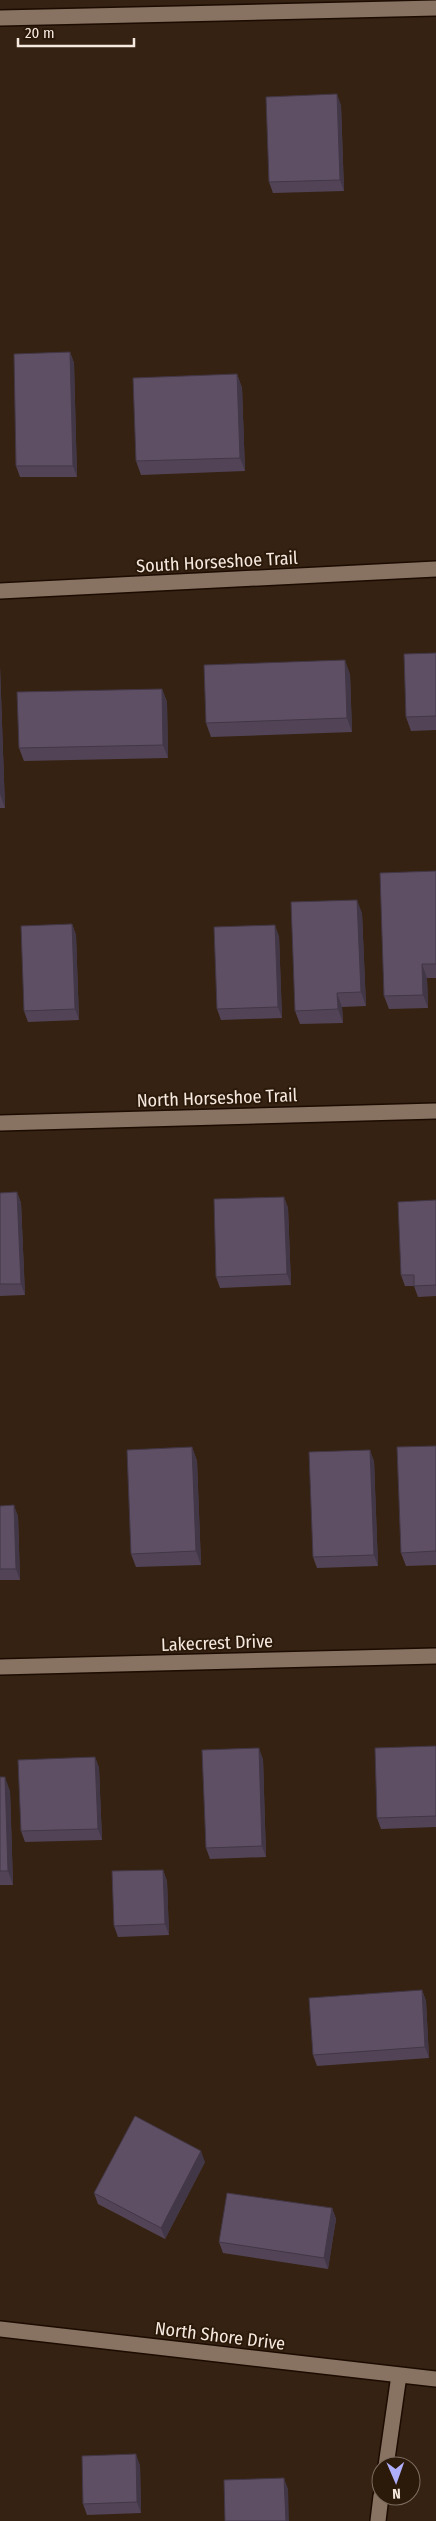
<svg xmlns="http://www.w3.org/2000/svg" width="436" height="2521" viewBox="0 0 436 2521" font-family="'Fira Sans Condensed',sans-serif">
<rect width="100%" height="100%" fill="#352213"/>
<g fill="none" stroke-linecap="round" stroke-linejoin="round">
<defs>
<path id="minor" d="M0 18 436 8
M0 591 436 569
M0 1123 436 1111
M0 1667 436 1656
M0 2329 436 2379
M386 2466 399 2375
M378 2521 381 2496"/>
</defs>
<use href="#minor" stroke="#1c0b01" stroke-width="18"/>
<use href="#minor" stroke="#887261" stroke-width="15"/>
</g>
<path fill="#524456" d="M341 105 344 191 273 193 269 182Z
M70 352 74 363 77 477H20L16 466Z
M237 374 242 388 245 471 141 475 136 461Z
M436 653V730L411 731 406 717Z
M0 667 5 808H0Z
M350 674 352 732 211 737 206 723Z
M162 689 167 702 168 758 24 761 19 748Z
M436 871V978H427L428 1008 389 1009 384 996Z
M362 913 366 1006 342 1007 343 1023 300 1024 295 1011Z
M72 924 76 935 79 1020 28 1022 24 1011Z
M279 936 282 1018 221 1020 217 1009Z
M17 1192 21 1203 25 1295 0 1296V1193Z
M284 1197 288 1208 291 1285 220 1288 216 1277Z
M436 1200V1296L418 1297 414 1286H405L401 1275Z
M436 1446V1565L406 1566 401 1553Z
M192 1447 197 1461 201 1565 136 1567 131 1554Z
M374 1461 378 1566 317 1568 313 1557Z
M0 1506 18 1516 20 1580H0Z
M436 1746V1827L381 1829 377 1818Z
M95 1757 99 1768 102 1840 25 1842 21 1831Z
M263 1759 266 1857 210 1859 206 1848Z
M0 1777 10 1791 13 1885H0Z
M163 1870 167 1881 169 1935 118 1937 114 1926Z
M422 1990 426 2001 429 2058 317 2066 313 2055Z
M205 2162 165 2239 98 2204 94 2193Z
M332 2208 336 2219 328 2269 223 2253 219 2242Z
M140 2465 141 2513 87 2515 83 2504Z"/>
<path fill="#423746" d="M337 94 341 105 344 191 340 180Z
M70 352 74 363 77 477 73 466Z
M237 374 242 388 245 471 240 458Z
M345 660 350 674 352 732 347 718Z
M0 667 5 808 0 794Z
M162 689 167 702 168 758 163 745Z
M357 900 362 913 366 1006 361 992Z
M72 924 76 935 79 1020 75 1009Z
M275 925 279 936 282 1018 278 1007Z
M422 964 427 978 428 1008 423 995Z
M337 993 342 1007 343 1023 338 1009Z
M17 1192 21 1203 25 1295 21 1284Z
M284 1197 288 1208 291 1285 287 1274Z
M192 1447 197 1461 201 1565 196 1551Z
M370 1450 374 1461 378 1566 374 1555Z
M14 1505 18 1516 20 1580 16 1569Z
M259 1748 263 1759 266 1857 262 1846Z
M95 1757 99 1768 102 1840 98 1829Z
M5 1777 10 1791 13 1885 8 1871Z
M163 1870 167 1881 169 1935 165 1924Z
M422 1990 426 2001 429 2058 425 2047Z
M201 2151 205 2162 165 2239 161 2228Z
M332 2208 336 2219 328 2269 324 2258Z
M136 2454 140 2465 141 2513 137 2502Z
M284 2478 288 2489 289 2521H286Z"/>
<path fill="#5f4f64" stroke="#423746" d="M337 94 340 180 269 182 266 97Z
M70 352 73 466H16L14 354Z
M237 374 240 458 136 461 133 378Z
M436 653V716L406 717 404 654Z
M345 660 347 718 206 723 204 665Z
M162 689 163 745 19 748 17 692Z
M436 871V964H422L423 995 384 996 380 873Z
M357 900 361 992 337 993 338 1009 295 1011 291 902Z
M72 924 75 1009 24 1011 21 926Z
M275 925 278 1007 217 1009 214 927Z
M17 1192 21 1284H0V1193Z
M284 1197 287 1274 216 1277 214 1199Z
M436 1200V1285L414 1286V1275H401L398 1202Z
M436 1446V1551L401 1553 397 1447Z
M192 1447 196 1551 131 1554 127 1450Z
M370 1450 374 1555 313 1557 309 1452Z
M14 1505 16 1569H0V1506Z
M436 1746V1816L377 1818 375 1748Z
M259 1748 262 1846 206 1848 202 1750Z
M95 1757 98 1829 21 1831 18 1760Z
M0 1777H5L8 1871H0Z
M163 1870 165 1924 114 1926 112 1871Z
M422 1990 425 2047 313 2055 309 1998Z
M135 2116 201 2151 161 2228 94 2193Z
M227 2193 332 2208 324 2258 219 2242Z
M136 2454 137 2502 83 2504 82 2456Z
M284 2478 286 2521H225L224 2480Z"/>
<g text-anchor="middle" stroke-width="4" stroke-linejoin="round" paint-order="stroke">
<g font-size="18" fill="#f6e9df" stroke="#2b190a">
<text transform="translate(217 562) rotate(-3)" y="6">South Horseshoe Trail</text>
<text transform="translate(217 1098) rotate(-2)" y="6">North Horseshoe Trail</text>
<text transform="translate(217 1643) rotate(-2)" y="6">Lakecrest Drive</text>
<text transform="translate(220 2336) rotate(7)" y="6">North Shore Drive</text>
</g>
</g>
<g transform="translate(396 2481) rotate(178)"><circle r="24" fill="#2b190a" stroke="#7c6c5f"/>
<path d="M0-4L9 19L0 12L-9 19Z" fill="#afaefa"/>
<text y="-8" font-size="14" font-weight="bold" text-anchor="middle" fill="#f6e9df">N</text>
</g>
<path d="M18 38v8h116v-8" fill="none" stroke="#f6e9df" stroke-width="2.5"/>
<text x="25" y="38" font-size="15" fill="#f6e9df" stroke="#2b190a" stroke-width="4" paint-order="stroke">20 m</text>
</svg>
